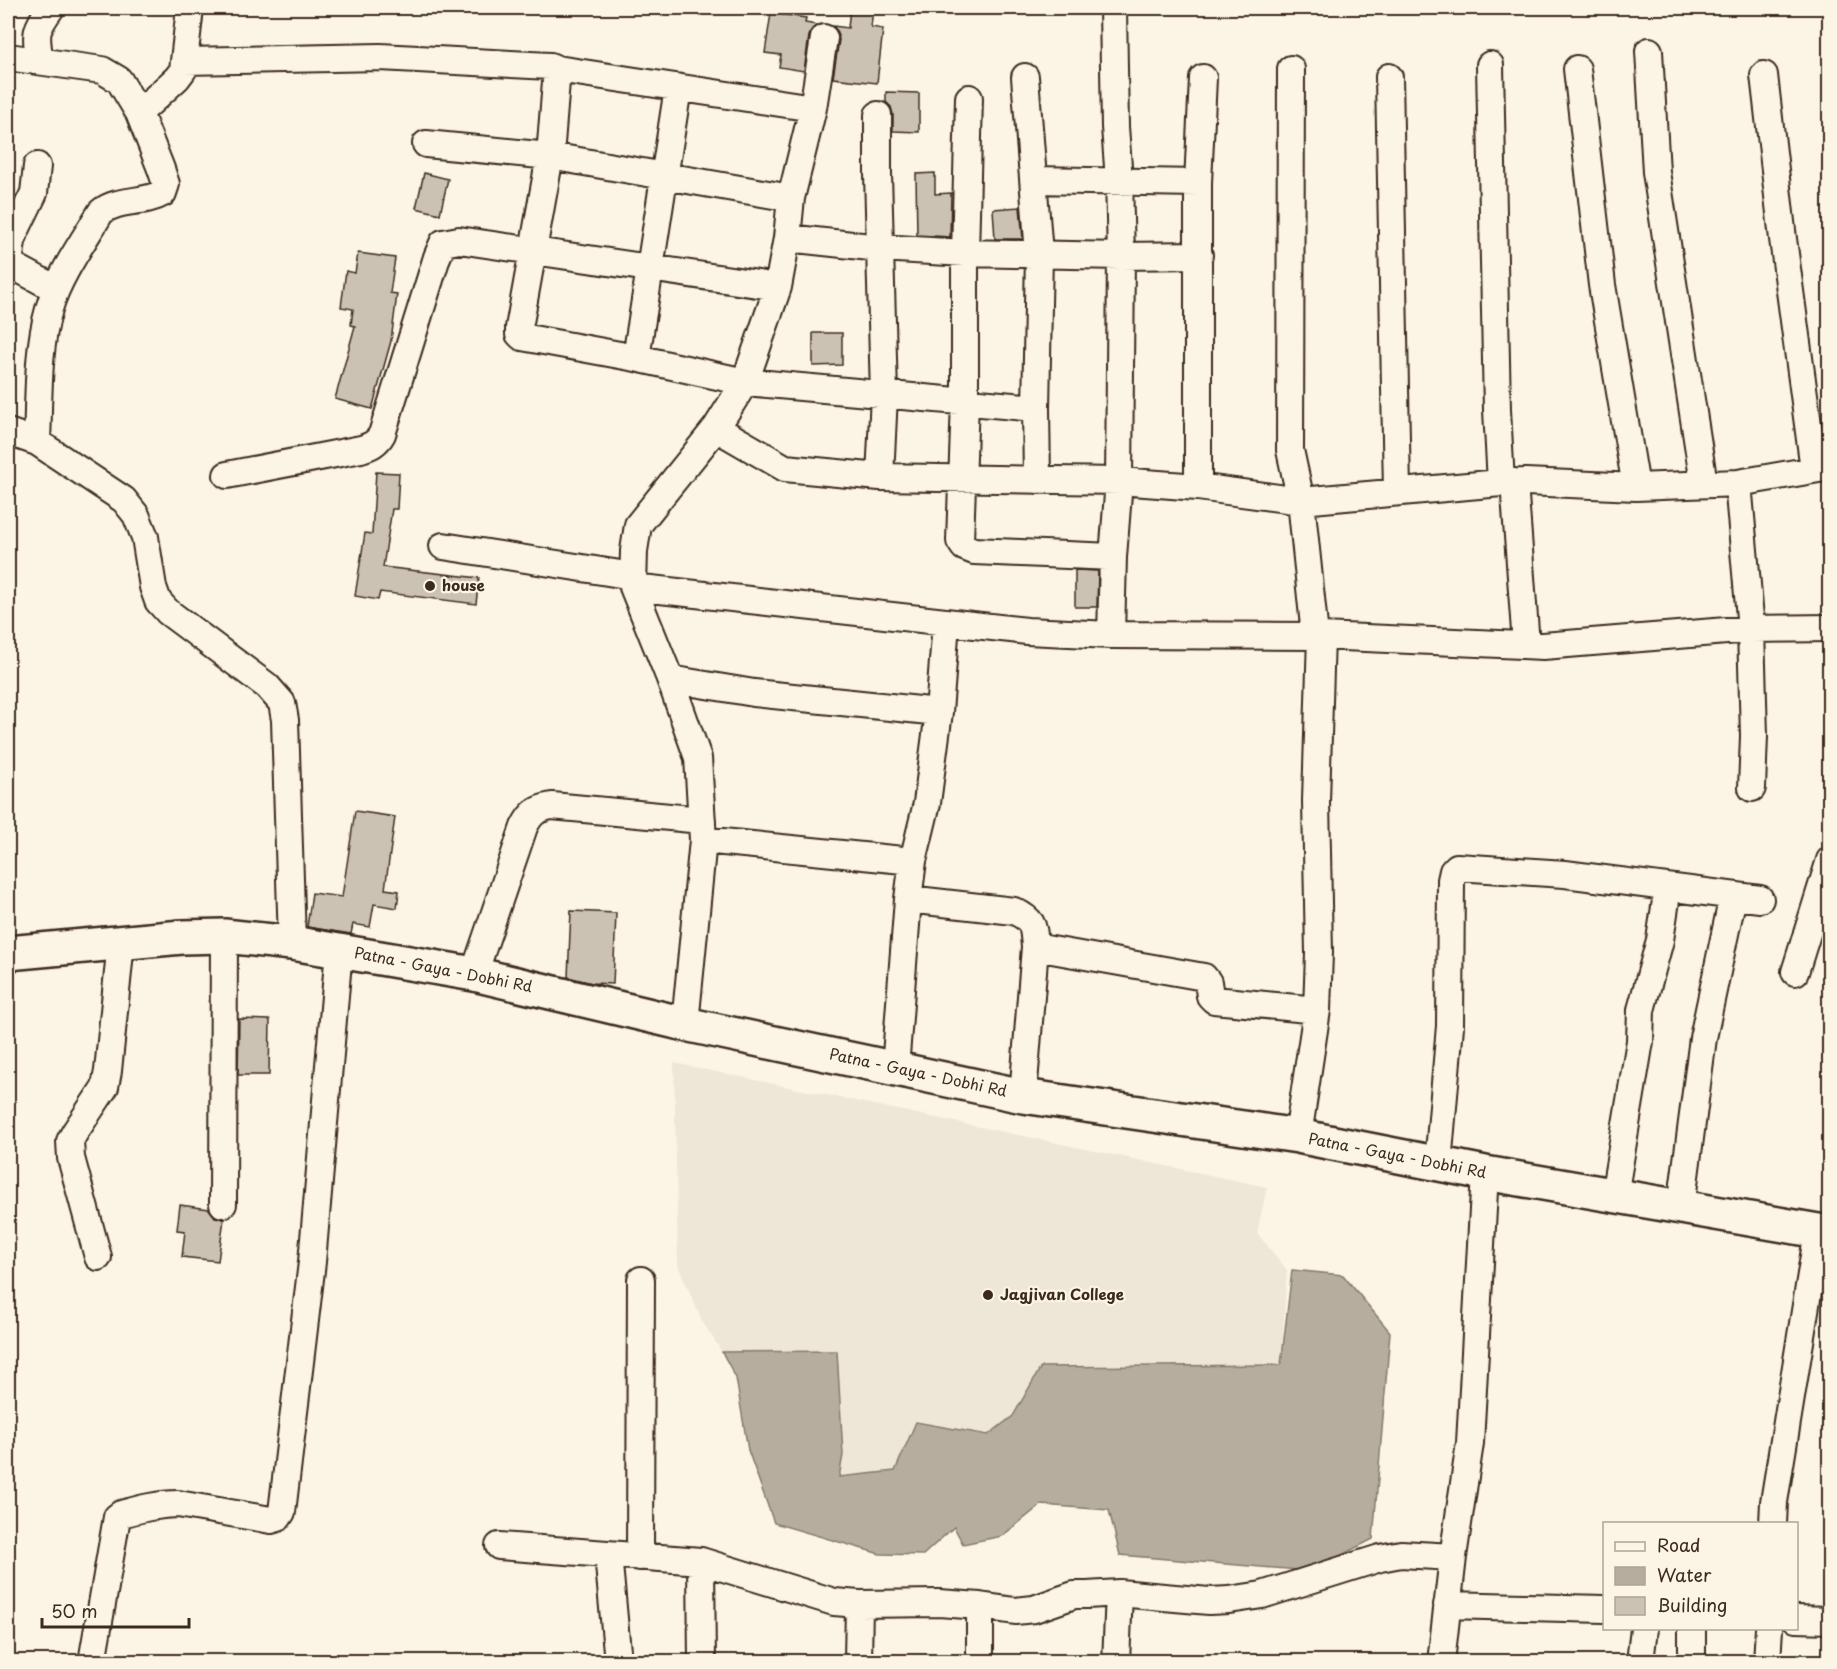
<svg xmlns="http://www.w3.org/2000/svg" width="1837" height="1669" viewBox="0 0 1837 1669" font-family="'Playpen Sans',sans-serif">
<rect width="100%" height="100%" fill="#fcf5e5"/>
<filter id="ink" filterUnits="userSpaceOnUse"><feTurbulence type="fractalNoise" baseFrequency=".0167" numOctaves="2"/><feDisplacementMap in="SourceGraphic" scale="12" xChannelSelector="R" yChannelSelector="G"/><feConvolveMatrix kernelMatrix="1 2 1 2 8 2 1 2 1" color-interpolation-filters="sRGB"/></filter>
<g filter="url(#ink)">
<path fill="#eee6d6" d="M674 1063 1267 1187 1257 1233 1287 1270 1281 1365 1042 1367 1013 1416 988 1435 916 1422 895 1471 839 1478 843 1455 837 1351 722 1352 702 1321 678 1265Z"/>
<path fill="#b7ad9e" stroke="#85796b" stroke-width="1.5" d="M1292 1270 1343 1275 1390 1332 1373 1539 1310 1571 1120 1555 1109 1510 1041 1505 1002 1536 963 1544 954 1527 923 1555 880 1554 774 1523 748 1450 736 1378 722 1352 837 1351 843 1455 839 1477 895 1471 916 1422 988 1435 1013 1416 1041 1367 1281 1365Z"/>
<path fill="#ccc2b3" stroke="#3b2a1e" stroke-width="1.5" d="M850 8H873L871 27 883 29 877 83 833 78 839 40 838 32 833 26 848 28Z
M771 13 806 18 805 23 817 25 812 29 809 36 804 71 779 67 781 55 765 53Z
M886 92 919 93V132L893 131V114L891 107 886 102Z
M424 173 448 179 440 214 416 208Z
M935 173V194L951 193 950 237 917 235 916 174Z
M1020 207 1023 239H995L993 209Z
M358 253 395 258 390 293 397 294 391 341 372 409 335 399 355 326 351 325 353 309 341 307 346 271 355 273Z
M813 333H842V365L813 366Z
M376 472 399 473 397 509H392L383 567 479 578 476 604 380 592 378 600 355 596 365 533 372 534Z
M1075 570 1098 571 1097 607H1075Z
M355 811 395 817 385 889 399 891 397 908 374 904 370 927 353 924 351 934 307 927 312 893 342 897Z
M571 911 616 913 613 984 592 983 568 977Z
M239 1019 270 1020 269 1075H238Z
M180 1205 209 1209 215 1217 224 1219 218 1261 182 1257 185 1231 177 1230Z"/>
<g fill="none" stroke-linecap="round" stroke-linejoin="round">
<defs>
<path id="minor" d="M1649 51 1656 172 1704 484
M8 57 102 70 119 80 139 113 161 169 166 184 163 193C144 204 118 198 101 212 84 240 58 277 49 309 37 351 39 398 37 442
M40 61C35 33 35 30 51 8
M184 61 380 57 550 66 557 69 813 108
M1490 65 1497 410 1501 483
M557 69 550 156 519 328V334L522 337 636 358 745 382 1036 408
M1291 69 1290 450 1301 501 1315 636
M1577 69 1602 285 1636 487
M1764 75 1783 239 1814 469
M1025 77 1039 254 1036 408 1037 480
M1389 77 1397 491
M969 98 965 253V401L960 541 964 547 974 551 1113 557
M139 113 177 78 183 70 190 8
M878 115V174L884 395 880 477
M426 144 550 156 791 198
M1034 180 1198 183
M787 238 880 248 965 253 1121 256 1199 255
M8 263 56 289
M9 264 12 241 16 230 34 193 37 166
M636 358 678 88
M716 428 785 468 880 477 1119 481 1198 487 1301 501 1501 483 1526 482 1636 487 1738 483 1830 467
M8 432 37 442 124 500 136 515 145 537 153 587 158 601 168 612 267 686 282 703 285 720 292 943
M227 475 361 449C371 446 377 443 382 434L437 257 443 243 459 240 778 287
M1514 482 1526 645
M1738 483 1751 629 1754 736 1752 788
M1198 487V183L1203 78
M443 546 633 576
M633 587 1027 631 1111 635 1321 636 1543 646 1751 629 1830 628
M1111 635 1113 557 1119 481 1121 256 1119 180 1115 127 1113 8
M670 679 754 693 939 712
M703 840 913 861
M908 899 1014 911C1035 921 1033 926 1035 947L1023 1096
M1035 947 1204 977 1208 982 1210 996 1214 1000 1317 1010
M1795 972 1830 860
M474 974 524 827C531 813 536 809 552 806L702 820
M685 1024 703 840 698 758 670 679 633 587 634 551 638 525 716 428 745 382 778 287 787 238 791 198 813 108 824 38
M895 1069 908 899 913 861 927 803 939 712 946 623
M1298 1136 1317 1010 1319 953 1316 801 1321 636
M1438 1164 1450 1026 1451 880 1453 871 1457 867 1565 874 1760 899
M1614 1196 1640 1041 1641 1010 1660 940 1668 887
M223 1204 224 936
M1681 1207 1703 1038 1733 896
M98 1257 71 1158 70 1141 75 1132 105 1087 108 1071 121 942
M1773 1524 1774 1502 1818 1231
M499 1546 701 1561 834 1602 859 1604 939 1603 980 1606 1015 1611 1034 1609 1074 1595H1087L1119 1593 1209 1601 1229 1600 1262 1595 1380 1558 1401 1554 1453 1557
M608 1554 617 1651 616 1662
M640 1557 641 1280
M701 1561 702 1662
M1447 1605 1604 1609
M1796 1619 1830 1620
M92 1662 117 1517 121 1514C140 1509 158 1504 178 1504L271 1520 278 1518 282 1512 312 1262 339 950
M858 1662 859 1604
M980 1662V1606
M1116 1662 1119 1593
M1441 1662 1453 1557 1470 1443 1485 1173
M1640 1662 1644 1628
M1692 1662V1628
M1767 1662 1769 1628"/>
<path id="major" d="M8 953 182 937 224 936 292 943 474 974 685 1024 1023 1096 1298 1136 1485 1173 1830 1233"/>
</defs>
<use href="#minor" stroke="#3b2a1e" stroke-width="30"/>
<use href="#major" stroke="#3b2a1e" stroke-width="38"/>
<use href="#minor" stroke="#fcf5e5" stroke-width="26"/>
<use href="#major" stroke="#fcf5e5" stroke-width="33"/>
</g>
</g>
<g fill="#3b2a1e" stroke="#fcf5e5" stroke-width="2">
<circle cx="430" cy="586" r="6"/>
<circle cx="988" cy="1295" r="6"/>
</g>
<g text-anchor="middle" stroke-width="4.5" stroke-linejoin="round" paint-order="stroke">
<g font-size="15" font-weight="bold" fill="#3b2a1e" stroke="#fcf5e5" text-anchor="start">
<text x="442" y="591">house</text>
<text x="1000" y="1300">Jagjivan College</text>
</g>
<g font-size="15" fill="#3b2a1e" stroke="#fcf5e5">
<text transform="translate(443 970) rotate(11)" y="5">Patna - Gaya - Dobhi Rd</text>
<text transform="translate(918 1073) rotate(12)" y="5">Patna - Gaya - Dobhi Rd</text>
<text transform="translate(1397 1156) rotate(11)" y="5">Patna - Gaya - Dobhi Rd</text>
</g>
</g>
<rect width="1837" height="1669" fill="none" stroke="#fcf5e5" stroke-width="30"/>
<rect x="15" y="15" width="1807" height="1639" fill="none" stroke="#3b2a1e" stroke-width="2" filter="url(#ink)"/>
<rect x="1603" y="1522" width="195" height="108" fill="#fcf5e5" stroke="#afa495" stroke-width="1.5"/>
<rect x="1615" y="1542" width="30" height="9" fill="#fcf5e5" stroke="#afa495" stroke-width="1.5"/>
<text x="1657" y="1552" font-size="18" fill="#3b2a1e">Road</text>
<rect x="1615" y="1567" width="30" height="18" fill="#b7ad9e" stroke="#afa495" stroke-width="1.5"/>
<text x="1657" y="1582" font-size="18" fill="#3b2a1e">Water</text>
<rect x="1615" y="1597" width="30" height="18" fill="#ccc2b3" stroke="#afa495" stroke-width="1.5"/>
<text x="1657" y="1612" font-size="18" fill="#3b2a1e">Building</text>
<path d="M42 1618v9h147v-9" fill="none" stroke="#3b2a1e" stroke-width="3"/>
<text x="51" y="1618" font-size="18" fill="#3b2a1e" stroke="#fcf5e5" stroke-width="4.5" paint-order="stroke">50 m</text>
</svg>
